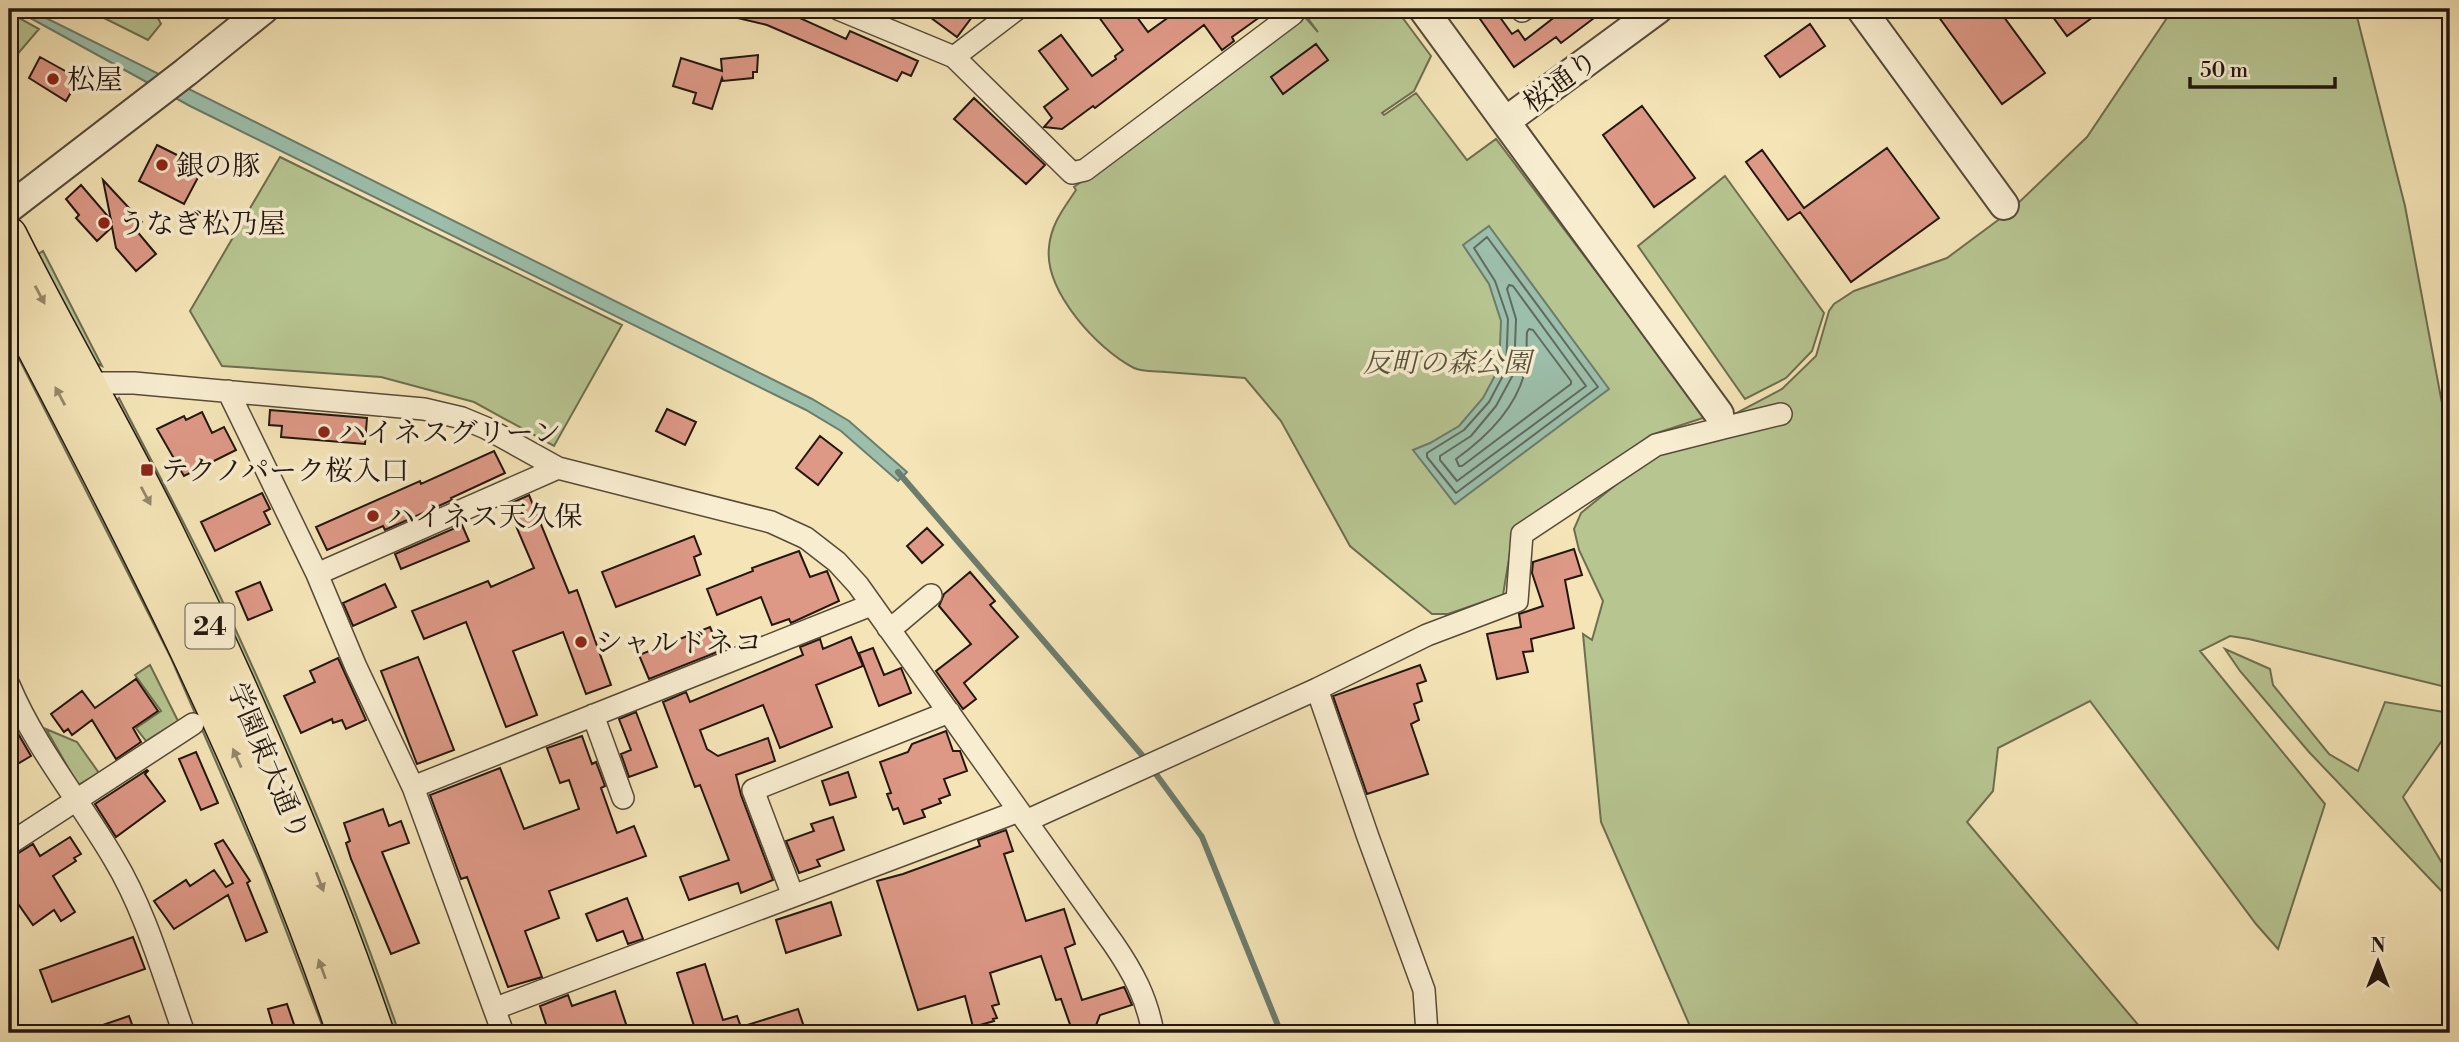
<svg xmlns="http://www.w3.org/2000/svg" width="2459" height="1042" viewBox="0 0 2459 1042" font-family="'Libre Bodoni','Noto Serif JP',serif">
<rect width="100%" height="100%" fill="#f4e4b6"/>
<filter id="stains"><feTurbulence type="fractalNoise" baseFrequency=".00286" numOctaves="4"/><feColorMatrix values="0 0 0 0 .2 0 0 0 0 .09 0 0 0 0 .02 0 0 0 .5 -.17"/></filter>
<radialGradient id="worn" r=".72"><stop offset=".6" stop-color="#630" stop-opacity="0"/><stop offset="1" stop-color="#630" stop-opacity=".3"/></radialGradient>
<path fill="#b7c591" stroke="#6d6e50" stroke-width="2" d="M9 9 19 18 39 29 9 64Z
M86 9H153L161 24 148 40Z
M1301 9H1396L1431 56 1414 91 1382 113 1384 115 1416 93 1467 160 1496 139 1706 417 1651 435 1513 534 1503 595 1448 614H1432L1350 546 1281 421 1245 378C1219 376 1192 374 1166 372 1156 371 1142 372 1134 368 1097 349 1044 291 1049 247 1051 224 1064 208 1076 190L1074 187 1305 17 1318 32Z
M2173 9H2355L2405 206 2450 446V688L2249 639 2230 636 2200 651 2325 804 2278 949 2256 924 2090 701 1998 748 1993 791 1967 822 2145 1033H1693L1601 822 1583 634 1592 640 1603 601 1579 550 1574 529 1581 513 1645 461 1782 389 1816 356 1829 311 1834 304 1854 291 1947 258 2009 212 2087 137Z
M280 157 622 325 554 446 474 402 381 377 222 366 190 311Z
M1725 176 1824 313 1812 351 1786 378 1745 399 1638 246Z
M43 251 102 366 93 362 35 256Z
M9 318 179 654 334 1033H325L263 870 171 658 9 339Z
M119 398C153 464 188 529 220 596 287 739 348 885 399 1033H390L116 401Z
M2225 649 2270 669 2273 685 2329 754 2358 771 2385 702 2450 713V729L2403 797 2445 868 2450 872V900L2309 752 2240 671Z
M150 665 178 721 146 741 136 728 161 711 135 675Z
M46 729 77 742 99 773 78 785Z"/>
<path fill="#9cbfab" stroke="#6c7c6d" stroke-width="2" d="M14 9H28L812 399 849 421 907 472 898 481 841 431 806 410 190 106Z
M1489 226 1609 389 1455 504 1413 450 1430 443 1459 426 1483 398 1499 368 1501 321 1489 284 1463 245Z"/>
<g fill="none" stroke-linecap="round" stroke-linejoin="round">
<path stroke="#606b5d" stroke-width="2" d="M1487 237 1598 387 1456 493 1427 457V453L1464 430 1489 402 1506 370 1508 319 1495 281 1474 248Z
M1509 285 1513 286 1586 386 1457 481 1440 460V456L1471 436 1496 406 1514 373 1516 319 1507 289Z
M1529 329 1533 330 1571 381V384L1462 466H1459L1456 459C1484 439 1514 410 1524 375 1528 362 1526 345 1527 332Z"/>
<path stroke="#6c7c6d" stroke-width="6" d="M898 472 1142 755 1202 837 1281 1033"/>
</g>
<path fill="#dd9886" stroke="#23170f" stroke-width="2" d="M726 9H794L793 15 846 39 850 31 918 61 911 76 902 72 897 81 767 25 725 15Z
M919 9H978L957 37Z
M1093 9H1131L1148 32 1180 9H1271L1232 37 1234 41 1222 50 1204 25 1095 108 1093 106 1062 129 1044 127 1052 118 1044 107 1068 89 1039 51 1061 35 1092 76 1116 59 1115 56 1123 50Z
M1473 9H1494L1512 34 1518 30 1525 40 1565 9H1606L1561 43 1556 37 1514 67Z
M1933 9H1998L2045 73 2002 104Z
M2047 9H2104L2067 36Z
M1810 24 1825 46 1780 77 1765 56Z
M1316 44 1328 60 1283 94 1271 77Z
M758 55 757 72H753V78L723 81 722 78 712 109 693 103 696 93 673 86 681 58 722 71 721 59Z
M40 57 76 77 74 80 77 82 66 101 29 78Z
M974 98 1045 165 1026 184 954 119Z
M1642 106 1695 178 1654 207 1603 135Z
M157 145 203 168 184 204 139 181Z
M1887 148 1939 218 1851 282 1800 212 1788 220 1746 162 1762 150 1804 208Z
M103 180 142 222 135 229 156 254 136 271 116 248 112 227 97 241 76 218 79 215 66 199 81 185 111 220Z
M667 409 696 422 685 445 656 431Z
M270 410 367 418 365 444 281 437 282 426 269 425Z
M202 412 212 433 224 427 236 450 184 476 157 429 184 416 186 420Z
M820 436 842 453 818 485 796 468Z
M494 451 505 473 451 498 452 500 385 530 383 526 327 550 316 527 420 481 421 484Z
M262 493 270 509 264 512 270 524 215 551 201 522Z
M529 495 569 593 577 590 611 685 586 694 563 632 513 651 537 715 506 727 466 622 424 639 412 611 488 581 491 587 534 568 507 505Z
M462 525 469 541 401 569 395 554Z
M927 528 943 545 922 563 907 546Z
M694 536 701 554 694 557 700 575 616 607 602 572Z
M1574 549 1582 575 1565 580 1574 628 1531 639 1533 651 1523 652 1528 672 1497 679 1487 634 1521 627 1519 614 1543 606 1532 573 1533 562Z
M799 551 810 577 827 571 839 601 791 623 789 619 772 625 761 597 717 615 707 589 753 571 752 568Z
M970 572 995 601 990 605 1018 637 964 683 976 699 963 709 936 671 971 644 939 606 944 594Z
M260 582 272 610 248 620 236 592Z
M385 584 396 607 353 626 343 603Z
M710 627 720 651 649 679 639 655Z
M851 637 863 666 816 685 832 727 780 748 763 705 700 730 707 749 718 756 768 738 775 761 736 775 741 795 773 880 741 893 738 883 689 900 680 877 729 860 700 785 695 787 663 702 686 692 690 702 803 655 800 647 820 639 823 649Z
M873 648 884 675 901 668 911 693 879 706 859 653Z
M418 657 454 750 417 764 381 671Z
M338 658 366 720 346 729 342 720 333 723 332 719 301 733 284 696 315 682 310 671Z
M1420 665 1426 681 1417 684 1422 701 1414 704 1419 720 1411 724 1428 774 1367 794 1333 696Z
M136 679 158 711 133 728 141 742 116 759 92 720 72 735 68 729 64 732 51 714 82 691 95 708Z
M636 712 657 767 629 777 621 754 631 750 619 719Z
M9 718 31 756 9 769Z
M946 731 953 751H960L967 771 944 779 950 795 939 799 941 803 922 810 925 817 904 824 898 808 893 810 887 794 891 793 880 762 908 752 912 744Z
M582 736 592 764 596 762 605 786 601 788 617 833 634 826 646 856 549 891 559 918 525 931 542 977 508 987 467 877 461 879 430 795 500 768 524 829 579 809 569 780 560 783 547 748Z
M196 752 218 803 201 810 179 759Z
M147 770 148 771 145 774 165 801 116 837 95 804Z
M848 772 856 797 830 805 822 781Z
M383 809 389 826 401 821 409 843 382 852 419 943 391 954 351 859 346 843 350 841 344 823Z
M833 817 844 850 817 860 820 866 799 873 786 841 814 831 811 824Z
M1006 830 1013 851 1004 854 1026 921 1064 909 1075 944 1065 948 1082 1000 1124 987 1126 991 1132 1005 1100 1015 1093 1033H1073L1061 999 1056 1000 1041 956 990 973 999 1004 992 1006 997 1018 993 1019 994 1021 973 1027 965 996 918 1010 877 881 903 874 980 846 978 840Z
M70 837 81 854 74 858 76 861 53 876 75 912 61 921 54 910 33 925 9 891V859L33 844 40 856Z
M223 840 250 881 247 883 267 932 246 941 228 895 174 929 154 901 186 880 190 886 214 870 226 887 233 883 215 844Z
M627 898 643 939 628 944 623 931 597 941 586 914Z
M831 902 841 935 786 953 776 920Z
M133 937 145 969 52 1002 40 970Z
M705 964 723 1020 737 1016 741 1027 798 1009 806 1033H693V1030L695 1029 677 973Z
M615 991 629 1033H549L540 1006 568 995 572 1006Z
M287 1004 297 1033H275L268 1009Z
M129 1016 135 1033H86L85 1031Z"/>
<g fill="none" stroke-linecap="round" stroke-linejoin="round">
<defs>
<path id="minor" d="M838 9 954 57 1072 173 1085 170 1293 14 1289 9
M1521 9 1522 11 1525 9
M954 57 1017 9
M87 383H134L424 409 462 418 486 428 558 468 771 522 806 538 837 562 858 585 1113 943C1133 972 1147 998 1153 1033
M228 391 317 574 356 667 413 787 503 1033
M1723 428 1781 414
M317 574 558 468
M888 628 899 622 931 595
M9 685C35 747 80 801 114 859 146 912 163 975 184 1033
M1317 689 1368 837 1424 990 1427 1033
M593 715 623 798
M413 787 871 605
M1026 821 1317 689 1427 635 1517 601 1522 534 1656 445 1723 428 1719 414
M9 844 193 724
M793 896 753 790 949 712
M496 1008 1019 811"/>
<path id="tertiary" d="M1423 9 1719 414
M1861 9 2004 205
M1506 121 1658 9
M9 208 186 72 264 9"/>
<path id="primary" d="M9 235C59 336 117 433 167 535 246 697 318 863 376 1033
M9 299C135 537 259 777 345 1033"/>
</defs>
<use href="#minor" stroke="#574a39" stroke-width="24"/>
<use href="#tertiary" stroke="#574a39" stroke-width="32"/>
<use href="#primary" stroke="#23170f" stroke-width="38"/>
<use href="#minor" stroke="#f8edd0" stroke-width="21"/>
<use href="#tertiary" stroke="#f8edd0" stroke-width="28"/>
<use href="#primary" stroke="#f4e4b6" stroke-width="35"/>
</g>
<defs><path id="oneway-solid" d="M-6-.8H1V-3.2L6.5 0L1 3.2V.8H-6Z" transform="scale(1.75)"/></defs>
<g fill="#96886b">
<use href="#oneway-solid" transform="translate(40 295) rotate(62)"/>
<use href="#oneway-solid" transform="translate(60 396) rotate(-118)"/>
<use href="#oneway-solid" transform="translate(146 496) rotate(62)"/>
<use href="#oneway-solid" transform="translate(237 758) rotate(-114)"/>
<use href="#oneway-solid" transform="translate(320 882) rotate(69)"/>
<use href="#oneway-solid" transform="translate(322 969) rotate(-110)"/>
</g>
<g fill="#8f2418" stroke="#f8edd0" stroke-width="2.5">
<circle cx="53" cy="79" r="7"/>
<circle cx="162" cy="165" r="7"/>
<circle cx="104" cy="223" r="7"/>
<circle cx="324" cy="432" r="7"/>
<rect x="140" y="463" width="14" height="14" rx="3.5"/>
<circle cx="373" cy="516" r="7"/>
<circle cx="581" cy="642" r="7"/>
</g>
<g text-anchor="middle" stroke-width="7" stroke-linejoin="round" paint-order="stroke">
<rect fill="#f8edd0" stroke="#635749" stroke-width="2" x="185.5" y="603.5" width="49" height="45" rx="5"/>
<g font-size="26" font-weight="bold" fill="#23170f">
<text x="210" y="635">24</text>
</g>
<g font-size="28" fill="#23170f" stroke="#f8edd0" text-anchor="start">
<text x="67" y="89">松屋</text>
<text x="176" y="175">銀の豚</text>
<text x="118" y="233">うなぎ松乃屋</text>
<text x="338" y="442">ハイネスグリーン</text>
<text x="161" y="480">テクノパーク桜入口</text>
<text x="387" y="526">ハイネス天久保</text>
<text x="595" y="652">シャルドネコ</text>
</g>
<g font-size="28" fill="#23170f" stroke="#f8edd0">
<text transform="translate(1560 81) rotate(-36)" y="10">桜通り</text>
<text transform="translate(269 761) rotate(67)" y="10">学園東大通り</text>
</g>
<g font-size="28" font-style="italic" fill="#57543c" stroke="#f8edd0">
<text x="1447" y="372">反町の森公園</text>
</g>
</g>
<rect width="2459" height="1042" fill="none" stroke="#f4e4b6" stroke-width="35"/>
<rect x="10" y="10" width="2438" height="1021" fill="none" stroke="#23170f" stroke-width="3.5"/>
<rect x="18" y="18" width="2424" height="1007" fill="none" stroke="#23170f" stroke-width="2"/>
<g transform="translate(2378 962)" stroke="#f8edd0" stroke-width="5" paint-order="stroke">
<path d="M0-5L12 26L0 18L-12 26Z" fill="#23170f"/>
<text y="-10" font-size="19" font-weight="bold" text-anchor="middle" fill="#23170f">N</text>
</g>
<path d="M2190 77v10h145v-10" fill="none" stroke="#23170f" stroke-width="3.5"/>
<text x="2200" y="77" font-size="21" fill="#23170f" stroke="#f8edd0" stroke-width="5" paint-order="stroke">50 m</text>
<rect width="100%" height="100%" filter="url(#stains)"/>
<rect width="100%" height="100%" fill="url(#worn)"/>
</svg>
